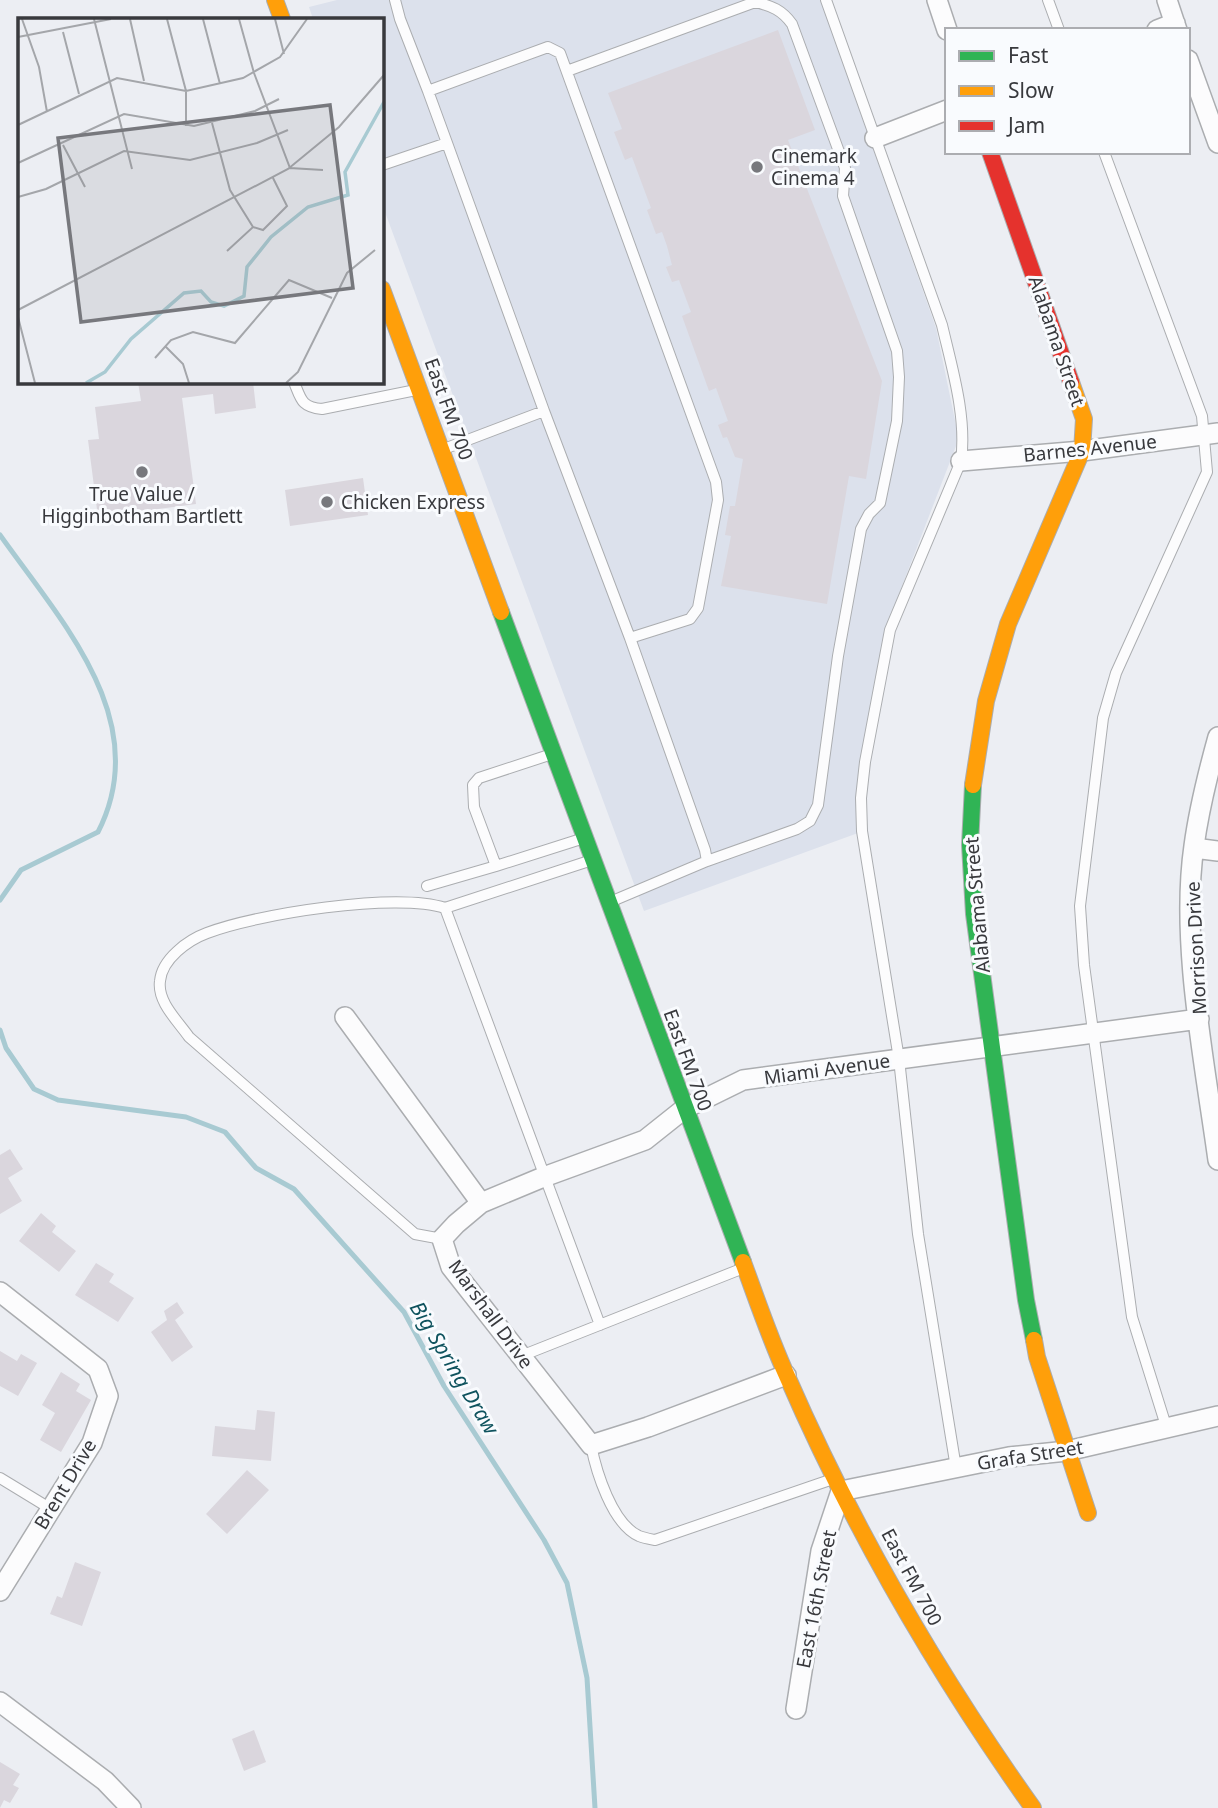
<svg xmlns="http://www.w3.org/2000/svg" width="1218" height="1808" viewBox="0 0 1218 1808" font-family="'Noto Sans',sans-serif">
<rect width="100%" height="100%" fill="#eceef3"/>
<path fill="#dce1ec" d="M337 0H821L936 328 958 435 956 446 887 625 857 781 858 833 644 911 382 204V19H313L309 7Z"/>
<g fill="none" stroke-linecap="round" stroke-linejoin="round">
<path stroke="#a8cad2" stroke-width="5" d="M0 535C61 621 155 721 98 832L21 870 0 900
M0 1030 6 1048 34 1089 58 1100 186 1117 225 1132 256 1168 294 1189 404 1312 444 1386 544 1540 567 1583 587 1678 595 1808"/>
</g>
<path fill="#dad6dd" d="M778 30 815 130 788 140 882 381 866 479 849 476 827 604 721 586 731 536 725 535 730 506H735L743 459 735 457 727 437 723 438 718 425 728 421 716 388 709 391 682 316 691 312 679 280 672 282 666 267 672 265 667 246 662 232 656 234 647 210 651 208 632 157 625 160 614 132 622 129 608 93Z
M138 382H253L256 408 215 414 213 394 182 398 196 504 98 517 88 440 99 439 95 407 141 401Z
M363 478 368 515 290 526 285 490Z
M10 1149 23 1169 8 1178 22 1201 0 1214V1155Z
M41 1213 56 1226 52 1232 76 1251 59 1272 19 1241Z
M96 1263 114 1274 109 1282 134 1298 118 1322 75 1295Z
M177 1302 184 1313 175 1320 193 1347 172 1362 151 1332 167 1320 164 1311Z
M0 1351 17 1361 21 1354 37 1363 18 1396 0 1386Z
M61 1372 80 1384 76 1391 91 1400 61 1452 40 1440 55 1413 42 1405Z
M257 1410 275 1412 271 1461 212 1456 215 1426 255 1430Z
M247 1470 269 1490 227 1534 206 1514Z
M75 1562 101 1572 82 1626 50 1614 57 1596 62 1598Z
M254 1730 266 1762 244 1771 232 1739Z
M0 1762 20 1774 13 1785 19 1788 10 1803 4 1800 0 1808Z"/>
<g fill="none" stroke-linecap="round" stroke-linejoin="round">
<defs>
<path id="lane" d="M395 0 400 19 428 91
M826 0 942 325C952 368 967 417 961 461L890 630 865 762 861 798 862 831 899 1059 918 1234 956 1468
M1048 0 1059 30
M567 71 755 2C772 6 782 10 792 24L845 168 843 196 897 351 899 377 897 421 880 503 869 514 861 529 838 656 818 805 810 821 797 829 707 861
M447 143 428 91 548 47 560 53 716 482 718 500 698 608 690 619 630 638
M1104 152 1202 416 1207 472 1116 673 1103 718 1080 906 1084 965 1132 1317 1167 1429
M382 165 447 143 544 411 444 449
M294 382C301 399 301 407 322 409L416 390
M544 411 630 638 705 850 707 861 610 902
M549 755 479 778 473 785 474 807 496 866 581 839
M427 886 496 866
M445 908 589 861
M442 1239 415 1234 189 1037C178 1021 157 1002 160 981 162 959 188 940 207 933 256 914 396 892 445 908L600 1325
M521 1356 741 1269
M591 1445C596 1471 612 1524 639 1536 644 1538 650 1539 655 1540L830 1480
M0 1478 51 1509"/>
<path id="street" d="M937 0 947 30
M1167 0 1177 30
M1157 30 1175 23
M1188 60 1218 143
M875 138 947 110
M961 461 1082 451 1218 433
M1218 737C1208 773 1199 809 1194 846 1180 942 1205 1064 1218 1160
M1194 848 1218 851
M345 1017 481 1203 456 1224 442 1239 451 1267 591 1445 648 1427 786 1375
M481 1203 541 1178 645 1140 684 1109 743 1080 1199 1019
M0 1292 98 1369 108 1396 92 1443 0 1591
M0 1702 105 1781 131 1808
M796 1709 821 1551 841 1491 1009 1457 1067 1451 1218 1416"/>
<path id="fast" d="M501 612 743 1262
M973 785 970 845 974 914 1026 1300 1034 1340"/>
<path id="slow" d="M275 0 282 19
M382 289 501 612
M973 785 986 701 1008 624 1082 451 1084 419 1071 382
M743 1262C757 1300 770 1339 787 1376 853 1528 937 1673 1033 1808
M1034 1340 1037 1357 1088 1513"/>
<path id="jam" d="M990 152 1071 382"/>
</defs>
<use href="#lane" stroke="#abadb0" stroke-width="12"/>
<use href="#street" stroke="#abadb0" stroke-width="22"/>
<use href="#fast" stroke="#abadb0" stroke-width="18"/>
<use href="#slow" stroke="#abadb0" stroke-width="18"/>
<use href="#jam" stroke="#abadb0" stroke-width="18"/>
<use href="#lane" stroke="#fcfcfd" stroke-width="10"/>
<use href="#street" stroke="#fcfcfd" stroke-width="19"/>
<use href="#fast" stroke="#30b455" stroke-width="16"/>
<use href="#slow" stroke="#ff9f0a" stroke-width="16"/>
<use href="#jam" stroke="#e5322d" stroke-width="16"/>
</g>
<g fill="#77787d" stroke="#f9fbfe" stroke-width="2.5">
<circle cx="757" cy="167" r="7"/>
<circle cx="142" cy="472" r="7"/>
<circle cx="327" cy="502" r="7"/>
</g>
<g text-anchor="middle" stroke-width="6" stroke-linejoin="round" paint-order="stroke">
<g font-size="19" fill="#38393d" stroke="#f9fbfe" text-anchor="start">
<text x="771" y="163">Cinemark<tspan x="771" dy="22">Cinema 4</tspan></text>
<text x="142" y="501" text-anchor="middle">True Value /<tspan x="142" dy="22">Higginbotham Bartlett</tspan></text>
<text x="341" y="509">Chicken Express</text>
</g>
<g font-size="19" fill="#38393d" stroke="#f9fbfe">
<text transform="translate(1057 341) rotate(71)" y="7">Alabama Street</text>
<text transform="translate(449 409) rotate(70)" y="7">East FM 700</text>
<text transform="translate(1090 448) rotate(-6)" y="7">Barnes Avenue</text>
<text transform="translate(977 905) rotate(-95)" y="7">Alabama Street</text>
<text transform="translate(1196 948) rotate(-93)" y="7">Morrison Drive</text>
<text transform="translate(688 1060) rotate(70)" y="7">East FM 700</text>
<text transform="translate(827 1069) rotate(-8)" y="7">Miami Avenue</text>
<text transform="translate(491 1314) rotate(54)" y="7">Marshall Drive</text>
<text transform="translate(1030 1455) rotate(-9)" y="7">Grafa Street</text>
<text transform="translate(65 1484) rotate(-59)" y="7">Brent Drive</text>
<text transform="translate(912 1577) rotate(62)" y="7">East FM 700</text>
<text transform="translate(816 1599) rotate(-79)" y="7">East 16th Street</text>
</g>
<g font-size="21" font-style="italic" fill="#0f535e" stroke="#f9fbfe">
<text transform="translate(454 1368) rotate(59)" y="7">Big Spring Draw</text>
</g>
</g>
<g transform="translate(18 18)">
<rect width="366" height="366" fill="#eceef3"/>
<path fill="none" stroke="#a8cad2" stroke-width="3.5" d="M68 365 87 354 113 321 166 275 183 273 193 284 206 288 226 278 229 249 253 219 290 189 330 177 327 154 366 84"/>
<path fill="none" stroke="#a4a6aa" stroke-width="2" d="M4 1 21 49 29 94M76 1 114 151M112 1 126 63M149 1 168 73V108M185 1 202 66M221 1 236 55 272 150 305 152M257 1 266 36M45 14 61 76M0 19 93 1M194 105 212 172 235 209M0 107 99 60 168 73 225 60 262 39 289 1M45 127 67 169M0 145 106 96 176 108 237 93 261 81M0 179 28 171 106 133 172 142 239 125 270 112M209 233 235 209 245 212 269 188 255 160M0 292 270 151 321 109 366 57M0 299 17 365M148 329 165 346 171 365M137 340 153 322 175 314 217 325 271 262 314 280M268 365 280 354 329 255 357 232"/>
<path fill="#77787d" fill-opacity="0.15" stroke="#77787d" stroke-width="3.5" d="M312 87 335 270 63 304 40 120Z"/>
<rect width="366" height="366" fill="none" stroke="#38393d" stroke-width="3.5"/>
</g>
<rect x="945" y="28" width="245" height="126" fill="#f9fbfe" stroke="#acadb1" stroke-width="2"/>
<rect x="959" y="51" width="35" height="10" fill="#30b455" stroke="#acadb1" stroke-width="2"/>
<text x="1008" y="63" font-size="21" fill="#38393d">Fast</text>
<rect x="959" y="86" width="35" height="10" fill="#ff9f0a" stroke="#acadb1" stroke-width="2"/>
<text x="1008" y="98" font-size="21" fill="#38393d">Slow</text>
<rect x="959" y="121" width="35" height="10" fill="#e5322d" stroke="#acadb1" stroke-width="2"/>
<text x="1008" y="133" font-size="21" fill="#38393d">Jam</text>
</svg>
